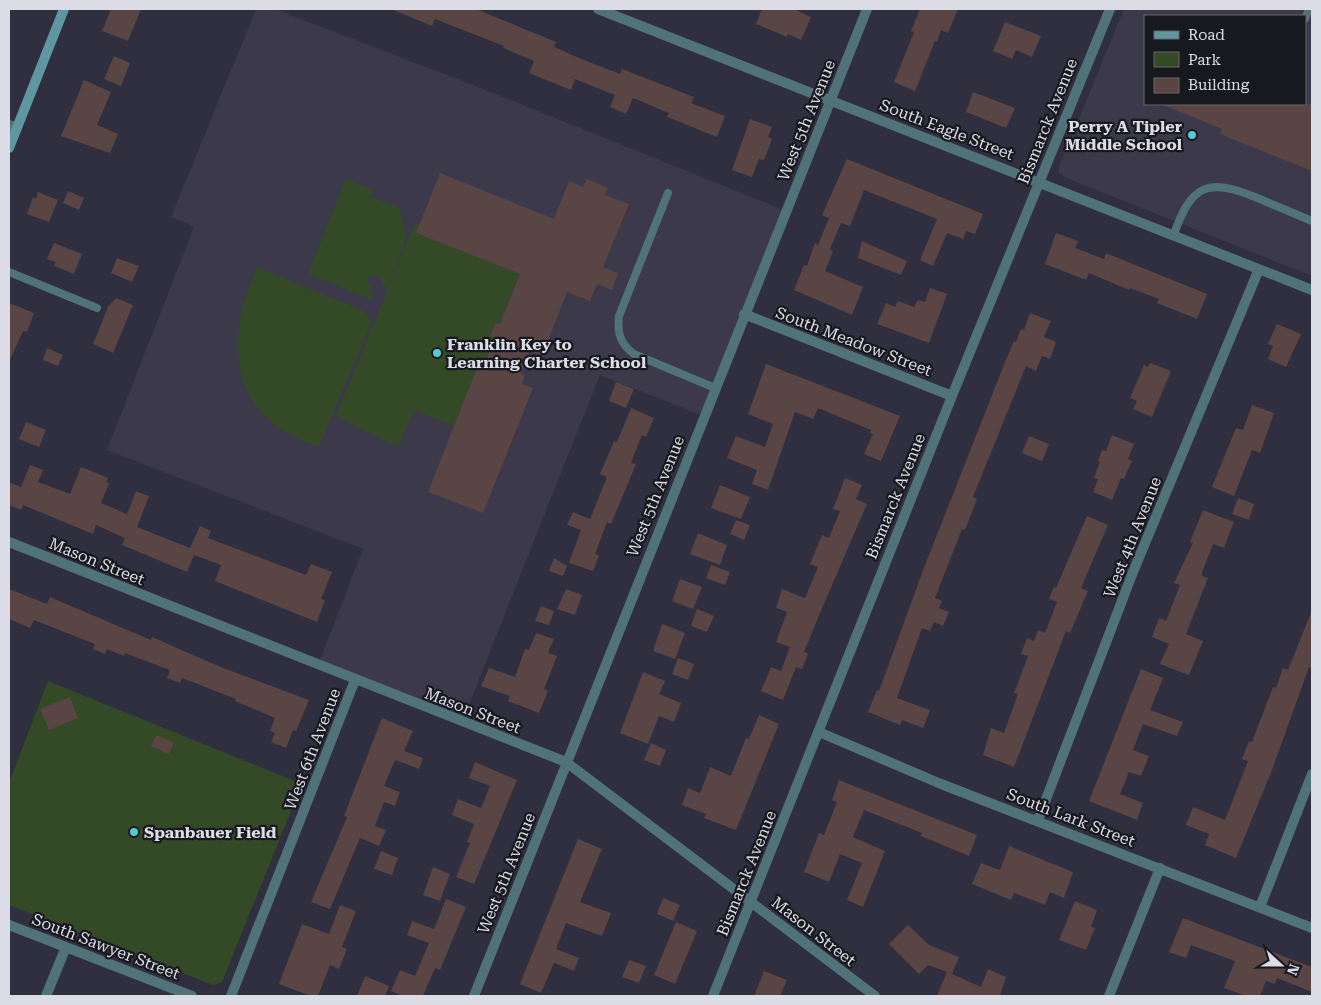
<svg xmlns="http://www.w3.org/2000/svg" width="1321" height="1005" viewBox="0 0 1321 1005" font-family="'Roboto Serif',serif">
<rect width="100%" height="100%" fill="#2f2f3f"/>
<path fill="#3c394a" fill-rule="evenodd" d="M256 9H275L478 87 786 211 703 416 600 375 462 722 318 665 363 549 107 450 194 227 171 217Z
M1124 9H1312V276L1064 177 1059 172V166ZM1145 16H1305V104H1145Z"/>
<path fill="#344a27" d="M346 179 373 190 371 197 400 208 406 240 387 290 378 275 367 276 373 300 308 274Z
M415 223 419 225 416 233 520 274 500 324 496 323 491 336 495 338 486 360 481 358 454 426 414 410 398 447 336 416Z
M257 267 366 312 371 323 319 447C254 425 229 383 241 314 244 298 252 282 257 267Z
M48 681 302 784 222 982 213 985 9 905V783Z"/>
<path fill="#594544" d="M111 9H141L128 41 102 31Z
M391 9H476L556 42 554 47 579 58 620 74 622 69 694 97 691 103 725 116 717 137 667 117 669 113 633 98 626 114 610 107 615 95 575 79 571 90 529 73 534 61 503 48 504 46 435 19 432 26Z
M762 9H793L811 17 801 40 788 34 787 37 756 24Z
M920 9H958L948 33 941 30 937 42 935 41 915 91 894 82 914 32 911 31Z
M1005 22 1041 36 1032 57 1016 50 1012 59 993 51Z
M114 56 130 63 121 86 104 79Z
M84 80 111 92 97 125 118 134 110 153 61 136Z
M973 92 1015 108 1006 128 966 112Z
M1161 104H1312V171L1220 134 1222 129Z
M750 119 772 127 768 137 772 139 764 160 759 159 752 177 732 170Z
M847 159 983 214 975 234 966 231 963 239 947 233 933 266 920 260 937 219 864 190 850 226 841 223 830 249 833 251 825 271 863 287 852 315 794 290 804 265 807 266 815 243 818 245 829 218 822 215Z
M440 173 554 219 569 181 583 187 587 179 608 188 605 195 629 204 603 267 618 273 612 290 597 284 590 301 567 292 542 356 530 351 521 374 525 375 522 384 533 388 483 513 428 492 481 358 486 360 495 338 490 336 496 323 500 324 520 274 416 233Z
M68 191 84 198 79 210 63 203Z
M38 192 58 200 49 222 27 214 33 197 36 199Z
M1056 233 1078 241 1075 248 1104 259 1106 253 1207 294 1197 319 1157 303 1159 299 1130 288 1129 290 1089 273 1086 280 1045 264Z
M862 241 907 261 901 275 858 258Z
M54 243 82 254 74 274 54 266 56 262 47 259Z
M117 258 139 266 132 282 111 273Z
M930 288 947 294 929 343 877 324 886 303 895 307 898 301 914 307 918 300 925 302Z
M116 298 133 305 113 353 93 344 108 307Z
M9 303 34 313 27 332 23 331 9 362Z
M1030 313 1051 321 1044 337 1056 342 1050 359 1042 356 1036 371 1026 366 973 497 977 499 965 530 962 529 935 598 942 601 939 608 949 612 943 626 934 622 930 631 922 628 897 698 930 710 923 728 902 720 900 725 868 712 877 690 879 691 922 573 1003 367 1014 341 1016 342 1021 329 1024 330Z
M1277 324 1301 334 1286 367 1268 359 1273 346 1268 344Z
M47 348 63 355 58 366 43 360Z
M1150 363 1171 371 1152 417 1133 409 1137 401 1130 398 1144 365 1148 367Z
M766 364 900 416 881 461 864 454 873 434 870 433 871 430 818 408 813 419 795 412 768 490 752 484 757 470 727 458 736 436 765 447 773 424 748 414Z
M616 382 634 389 626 408 609 401Z
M1252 405 1274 413 1260 453 1252 450 1234 496 1212 487 1236 428 1243 430Z
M631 408 654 418 646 437 642 435 631 463 636 464 611 524 607 522 595 554 599 556 593 571 569 563 581 530 567 525 573 512 590 519 607 477 600 474 614 441 617 442Z
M26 422 46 430 39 447 19 439Z
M1112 435 1134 444 1128 459 1132 461 1124 479 1121 478 1112 500 1093 492 1098 479 1094 478 1100 462 1098 461 1102 450 1106 451Z
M1029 436 1049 444 1042 461 1022 453Z
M30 465 43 470 38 482 70 494 81 467 108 478 106 482 109 483 101 503 127 514 136 491 149 496 137 527 190 548 200 526 211 531 208 538 306 575 311 564 332 572 321 599 325 600 317 622 215 581 221 565 194 555 187 572 122 545 125 538 96 525 93 534 23 505 21 510 9 505V482L21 487Z
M845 478 862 485 856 499 867 504 820 613 804 652 808 654 802 669 796 667 783 700 761 691 771 667 781 671 790 647 776 642 787 612 776 608 782 589 805 598 818 567 810 564 822 535 829 538 840 511 833 509Z
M720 485 750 497 741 519 711 508Z
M1238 498 1254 504 1249 520 1232 514Z
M1203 510 1234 522 1224 548 1213 544 1202 572V576L1208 578 1186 634 1203 641 1189 675 1160 664 1169 644 1152 637 1159 618 1166 621 1180 585 1174 583 1193 543 1190 542Z
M1087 516 1108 525 1081 588 1088 591 1070 633 1066 631 1014 767 983 755 991 728 1004 733 1018 694 1014 693 1028 656 1021 654 1027 638 1034 641 1038 630 1045 633 1057 602 1049 599 1054 587 1056 588Z
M736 520 750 525 744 540 730 534Z
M698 533 727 545 720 565 690 554Z
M554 558 567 566 563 576 549 571Z
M711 565 730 572 725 585 706 578Z
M680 579 702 587 693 609 672 601Z
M9 589 47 604 50 597 151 640 152 637 223 668 309 700 296 731 293 730 286 748 271 742 275 733 270 731 275 718 235 701 236 699 182 678 180 683 167 678 170 670 125 653 124 656 107 649 105 654 93 649 95 644 34 620 30 628 9 619Z
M566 589 582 595 575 615 557 609Z
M541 606 554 611 549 625 535 621Z
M697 609 714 616 707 632 691 626Z
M1312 610V668L1309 667 1272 770 1236 858 1205 845 1209 834 1186 825 1193 807 1225 820 1248 761 1242 759 1249 741 1252 742 1273 687 1276 688 1283 668 1288 670Z
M662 624 685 633 675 659 653 651Z
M536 633 554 639 548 653 557 656 544 689 548 691 539 713 508 701 510 696 481 686 489 668 515 677 525 649 529 650Z
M678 658 694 664 688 680 672 674Z
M1141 669 1163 678 1150 710 1183 722 1177 736 1143 724 1133 750 1149 756 1141 776 1129 772 1120 794 1143 803 1137 820 1089 801Z
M643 672 665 681 659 694 681 703 674 722 659 716 648 744 620 733Z
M70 697 78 718 49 730 40 709Z
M759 715 779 724 736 830 704 818 706 814 682 805 688 788 700 793 710 767 731 776 746 738 749 739Z
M382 718 413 731 404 751 423 758 419 769 395 760 384 786 400 792 395 806 384 802 375 826 386 830 379 846 360 838 330 909 311 902 347 817 344 816Z
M156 735 174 743 169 754 151 746Z
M651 743 666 750 660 766 644 760Z
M475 762 517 780 474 884 456 877 470 843 467 842 474 824 452 815 458 799 481 808 490 786 469 778Z
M839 780 977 835 969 856 921 836 922 833 864 810 853 837 885 851 863 907 847 900 862 863 840 854 829 882 804 872 819 833 824 835 837 802 832 800Z
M578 839 602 849 580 902 611 913 602 936 566 923 556 949 579 958 574 971 554 963 541 993 520 984Z
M1009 846 1073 872 1064 898 1050 892 1045 905 1014 893 1011 900 972 884 981 863 1000 870Z
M381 851 398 858 392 875 374 869Z
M433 867 450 874 440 901 423 895Z
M663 898 680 905 673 921 657 914Z
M446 899 466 907 440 970 435 968 423 996H403L391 991 400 970 415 976 429 943 407 935 412 921 434 929Z
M1075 901 1097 910 1091 927 1095 928 1086 950 1059 940Z
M340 905 356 911 342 947 347 949 339 969 330 965 318 996H311L279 984 302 924 329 934Z
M1183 918 1312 967V992L1277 978 1275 984 1266 981 1260 996H1246L1224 988 1235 961 1191 945 1186 958 1169 952Z
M676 922 697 931 675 984 654 975Z
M908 925 929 945 959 957 952 974 981 987 988 969 1006 977 1000 996H937L947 972 928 965 919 974 889 944Z
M629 960 646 966 639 983 622 977Z
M764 971 787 980 780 996H754Z
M365 976 389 986 385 996H357Z"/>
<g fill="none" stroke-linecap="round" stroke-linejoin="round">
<path stroke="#507279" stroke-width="8" d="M1305 19 1309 9
M668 193 619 316C617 332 620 344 634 354L715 388
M1174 234C1191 186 1207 177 1255 197 1274 205 1293 213 1312 221
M9 272 97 308"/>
<path stroke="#507279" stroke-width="10" d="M598 9 1312 290
M9 125 17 128
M744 314 952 396
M9 542 566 762 875 996
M819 732 941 784 1312 928
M1038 820 1133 572 1259 269
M1260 907 1312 774
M9 925 192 996
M46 996 66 947
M231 996 355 680
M474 996 867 9
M713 996 952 396 1110 9
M1109 996 1160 868"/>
<path stroke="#5e96a2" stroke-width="10" d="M9 148 64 9"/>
</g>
<g fill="#51ccd3" stroke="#18181f" stroke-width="2">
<circle cx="1192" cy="135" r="5"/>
<circle cx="437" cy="353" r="5"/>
<circle cx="134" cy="832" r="5"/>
</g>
<g text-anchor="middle" stroke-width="4.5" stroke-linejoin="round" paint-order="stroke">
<g font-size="16" fill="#dcdce6" stroke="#18181f">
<text transform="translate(806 120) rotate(-68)" y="6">West 5th Avenue</text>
<text transform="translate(1047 121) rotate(-68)" y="6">Bismarck Avenue</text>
<text transform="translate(947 129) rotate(21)" y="6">South Eagle Street</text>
<text transform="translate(854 341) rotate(21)" y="6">South Meadow Street</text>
<text transform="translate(655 496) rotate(-68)" y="6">West 5th Avenue</text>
<text transform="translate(895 496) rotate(-68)" y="6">Bismarck Avenue</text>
<text transform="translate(1132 537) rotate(-68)" y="6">West 4th Avenue</text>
<text transform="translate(97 561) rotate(22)" y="6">Mason Street</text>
<text transform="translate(473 710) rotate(21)" y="6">Mason Street</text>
<text transform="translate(312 749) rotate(-69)" y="6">West 6th Avenue</text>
<text transform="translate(1071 817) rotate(21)" y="6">South Lark Street</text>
<text transform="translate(506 873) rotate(-68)" y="6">West 5th Avenue</text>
<text transform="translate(746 873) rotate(-68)" y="6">Bismarck Avenue</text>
<text transform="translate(814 931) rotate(38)" y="6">Mason Street</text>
<text transform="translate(106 946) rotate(21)" y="6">South Sawyer Street</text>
</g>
<g font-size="16" font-weight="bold" fill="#dcdce6" stroke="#18181f" text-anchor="start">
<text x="1182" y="132" text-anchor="end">Perry A Tipler<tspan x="1182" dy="18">Middle School</tspan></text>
<text x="447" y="350">Franklin Key to<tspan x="447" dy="18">Learning Charter School</tspan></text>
<text x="144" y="838">Spanbauer Field</text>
</g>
</g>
<rect width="1321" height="1005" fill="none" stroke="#dcdce6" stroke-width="20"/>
<rect x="1144" y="15" width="162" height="90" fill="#18181f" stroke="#66666f"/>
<rect x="1154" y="31" width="25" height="8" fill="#5e96a2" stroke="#66666f"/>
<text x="1188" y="40" font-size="15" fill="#dcdce6">Road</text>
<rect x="1154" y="52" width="25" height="15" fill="#344a27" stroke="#66666f"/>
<text x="1188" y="65" font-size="15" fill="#dcdce6">Park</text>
<rect x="1154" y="78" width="25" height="15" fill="#594544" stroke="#66666f"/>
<text x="1188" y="90" font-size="15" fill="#dcdce6">Building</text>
<g transform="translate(1281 965) rotate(111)" stroke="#18181f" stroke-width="4" paint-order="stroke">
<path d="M0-4L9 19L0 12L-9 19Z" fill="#dcdce6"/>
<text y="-8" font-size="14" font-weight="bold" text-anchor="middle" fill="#dcdce6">N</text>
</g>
</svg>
